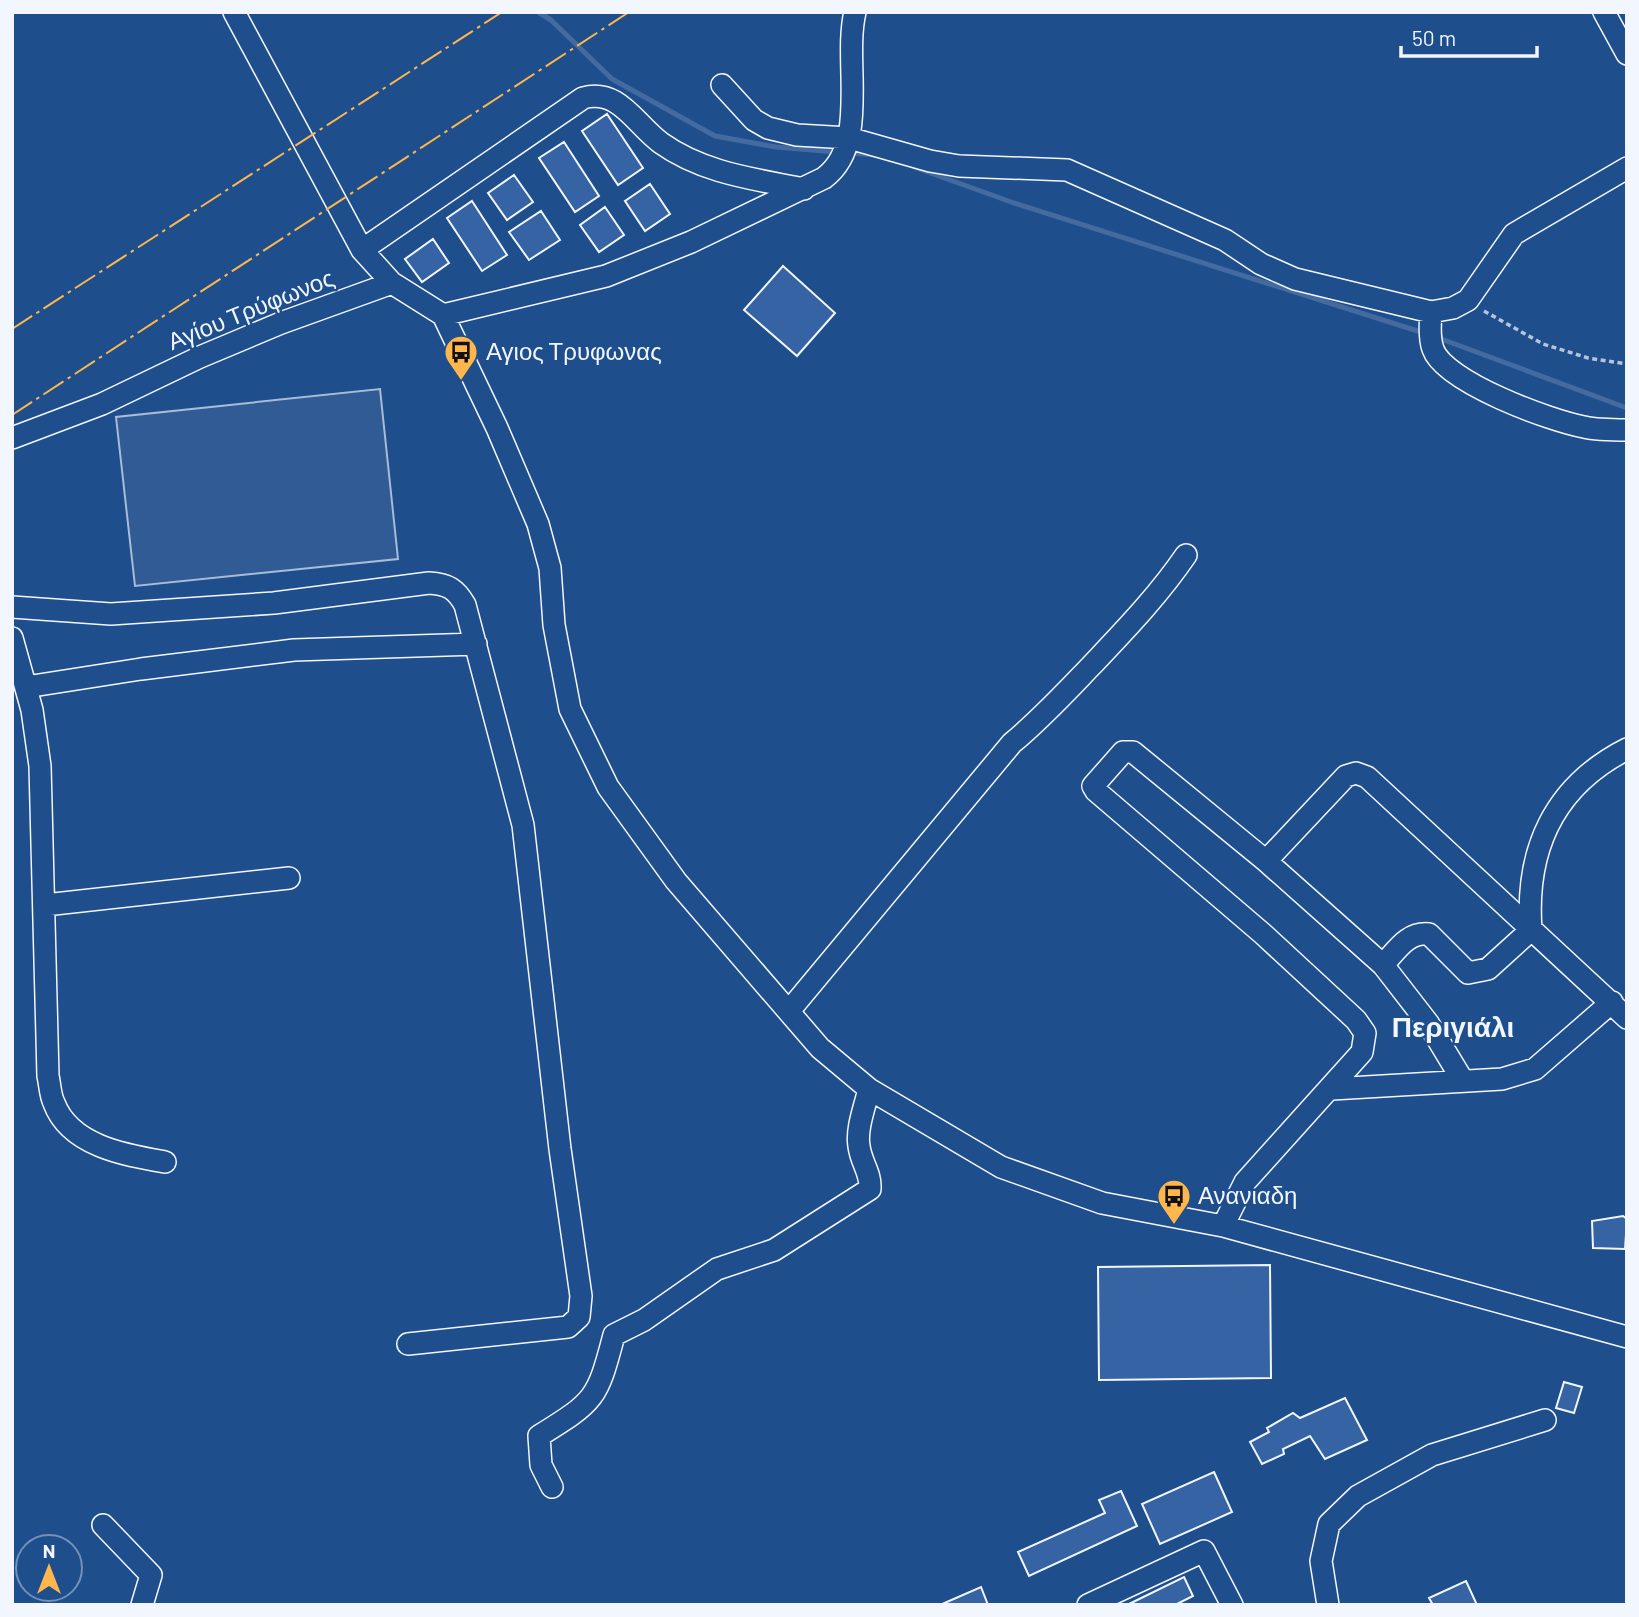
<svg xmlns="http://www.w3.org/2000/svg" width="1639" height="1617" viewBox="0 0 1639 1617" font-family="Barlow,sans-serif">
<rect width="100%" height="100%" fill="#1f4e8c"/>
<path fill="#305b95" stroke="#a8bbd7" stroke-width="2" d="M380 389 398 559 135 586 116 417Z"/>
<g fill="none" stroke-linecap="round" stroke-linejoin="round">
<path stroke="#446ba0" stroke-width="5" d="M538 12 551 20 612 79 715 136 776 147 836 152
M850 153 875 155
M914 167 1014 203 1424 333
M1436 337 1627 408"/>
</g>
<path fill="#3563a3" stroke="#f2f6ff" stroke-width="2" d="M607 114 643 168 618 185 582 131Z
M564 142 599 196 575 212 539 158Z
M514 175 533 202 507 220 488 193Z
M650 184 670 214 645 231 625 201Z
M472 201 507 255 482 271 447 218Z
M605 207 624 235 599 252 580 225Z
M541 211 560 240 529 260 509 232Z
M433 239 449 263 422 282 405 259Z
M783 266 835 313 797 356 744 310Z
M1623 1216 1627 1219 1625 1249 1593 1248 1592 1221Z
M1270 1265 1271 1378 1099 1380 1098 1267Z
M1564 1382 1582 1387 1574 1413 1556 1408Z
M1345 1398 1367 1440 1325 1459 1310 1436 1283 1449 1284 1454 1262 1464 1250 1442 1269 1432 1267 1428 1293 1413 1300 1418Z
M1214 1472 1232 1512 1160 1544 1142 1504Z
M1121 1491 1137 1526 1029 1576 1018 1552 1105 1513 1099 1500Z
M1184 1577 1193 1596 1175 1605H1127Z
M1466 1581 1477 1605H1433L1429 1598Z
M981 1587 988 1605H940Z"/>
<g fill="none" stroke-linecap="round" stroke-linejoin="round">
<defs>
<path id="minor" d="M234 12 362 250 392 283
M1604 12 1627 54
M722 85 754 120 768 128 797 135 849 138 930 161 959 166 1067 170 1225 240 1261 264 1295 279 1431 312 1453 308 1468 300 1514 234 1627 168
M362 250 583 98C619 88 635 124 661 143 703 173 754 179 804 189
M1431 312C1430 323 1429 338 1433 349 1444 382 1551 421 1584 427 1597 430 1613 430 1627 430
M443 315 606 276 691 242 824 178C870 144 843 62 855 12
M12 438 102 404 200 357 281 323 392 283 443 315 497 428 538 524 550 568 554 625 570 709 608 787 676 881 820 1048 869 1089 1001 1167 1102 1203 1223 1226 1627 1337
M12 607 111 614 274 603 429 583C448 584 456 589 465 605L523 825 560 1149 581 1296 579 1317 568 1327 408 1344
M12 638 32 710 40 766 48 1076C50 1084 50 1095 54 1103 70 1146 125 1155 165 1162
M26 687 141 669 294 650 476 644
M1266 861 1346 776 1356 773 1367 777 1627 1018
M45 905 289 878
M1383 965C1397 950 1407 932 1429 934L1468 973 1488 969 1531 930C1525 850 1554 786 1627 749
M789 1011 1012 743C1040 720 1065 693 1090 667 1124 631 1158 596 1186 555
M1332 1089 1502 1079 1535 1069 1612 1002
M1223 1226 1245 1182 1362 1052 1365 1033 1356 1020 1263 934 1096 791 1093 786 1123 752H1133L1266 861 1383 965 1428 1023 1463 1081
M552 1487 541 1465 539 1436C595 1401 597 1400 614 1335L644 1320 717 1269 774 1250 870 1189C871 1172 861 1163 859 1146 856 1129 865 1106 869 1089
M103 1525 151 1575 142 1605
M1088 1605 1204 1551 1232 1605
M1328 1605 1321 1561 1329 1524 1358 1496 1432 1455 1545 1420"/>
</defs>
<use href="#minor" stroke="#f2f6ff" stroke-width="24"/>
<path stroke="#b3c4dc" stroke-width="3.5" stroke-dasharray="5 3.5" stroke-linecap="butt" d="M1484 311 1543 344 1588 358 1627 364"/>
<use href="#minor" stroke="#1f4e8c" stroke-width="21"/>
<path stroke="#ffb74d" stroke-width="2" stroke-dasharray="24 5 3.5 5" stroke-linecap="butt" d="M12 329 502 12
M12 415 629 12"/>
</g>
<defs>
<symbol id="bus-pin" viewBox="-11 -11 22 30"><path d="M0 17L-7.5 6A9.5 9.5 0 1 1 7.5 6Z" fill="#ffb74d" stroke="#1f4e8c"/><path d="M-5-6H5V4H4V6H2V4H-2V6H-4V4H-5ZM-3.5-4V0h7V-4ZM-3.5 1.2v1.5H-2V1.2ZM2 1.2v1.5H3.5V1.2Z" fill="#111"/></symbol>
</defs>
<g fill-rule="evenodd">
<use href="#bus-pin" x="442" y="333" width="38" height="52"/>
<use href="#bus-pin" x="1155" y="1177" width="38" height="52"/>
</g>
<g text-anchor="middle" stroke-width="5" stroke-linejoin="round" paint-order="stroke">
<g font-size="24" fill="#f2f6ff" stroke="#1f4e8c">
<text transform="translate(251 310) rotate(-22)" y="8">Αγίου Τρύφωνος</text>
</g>
<g font-size="24" fill="#f2f6ff" stroke="#1f4e8c" text-anchor="start">
<text x="486" y="360">Αγιος Τρυφωνας</text>
<text x="1198" y="1204">Ανανιαδη</text>
</g>
<g font-size="28" font-weight="bold" fill="#f2f6ff" stroke="#1f4e8c">
<text x="1453" y="1037">Περιγιάλι</text>
</g>
</g>
<rect width="1639" height="1617" fill="none" stroke="#f2f6ff" stroke-width="28"/>
<g transform="translate(49 1568)"><circle r="33" fill="#1f4e8c" stroke="#7391ba" stroke-width="2"/>
<path d="M0-5L12 26L0 18L-12 26Z" fill="#ffb74d"/>
<text y="-10" font-size="19" font-weight="bold" text-anchor="middle" fill="#f2f6ff">N</text>
</g>
<path d="M1401 46v10h136v-10" fill="none" stroke="#f2f6ff" stroke-width="3.5"/>
<text x="1412" y="46" font-size="21" fill="#f2f6ff" stroke="#1f4e8c" stroke-width="5" paint-order="stroke">50 m</text>
</svg>
